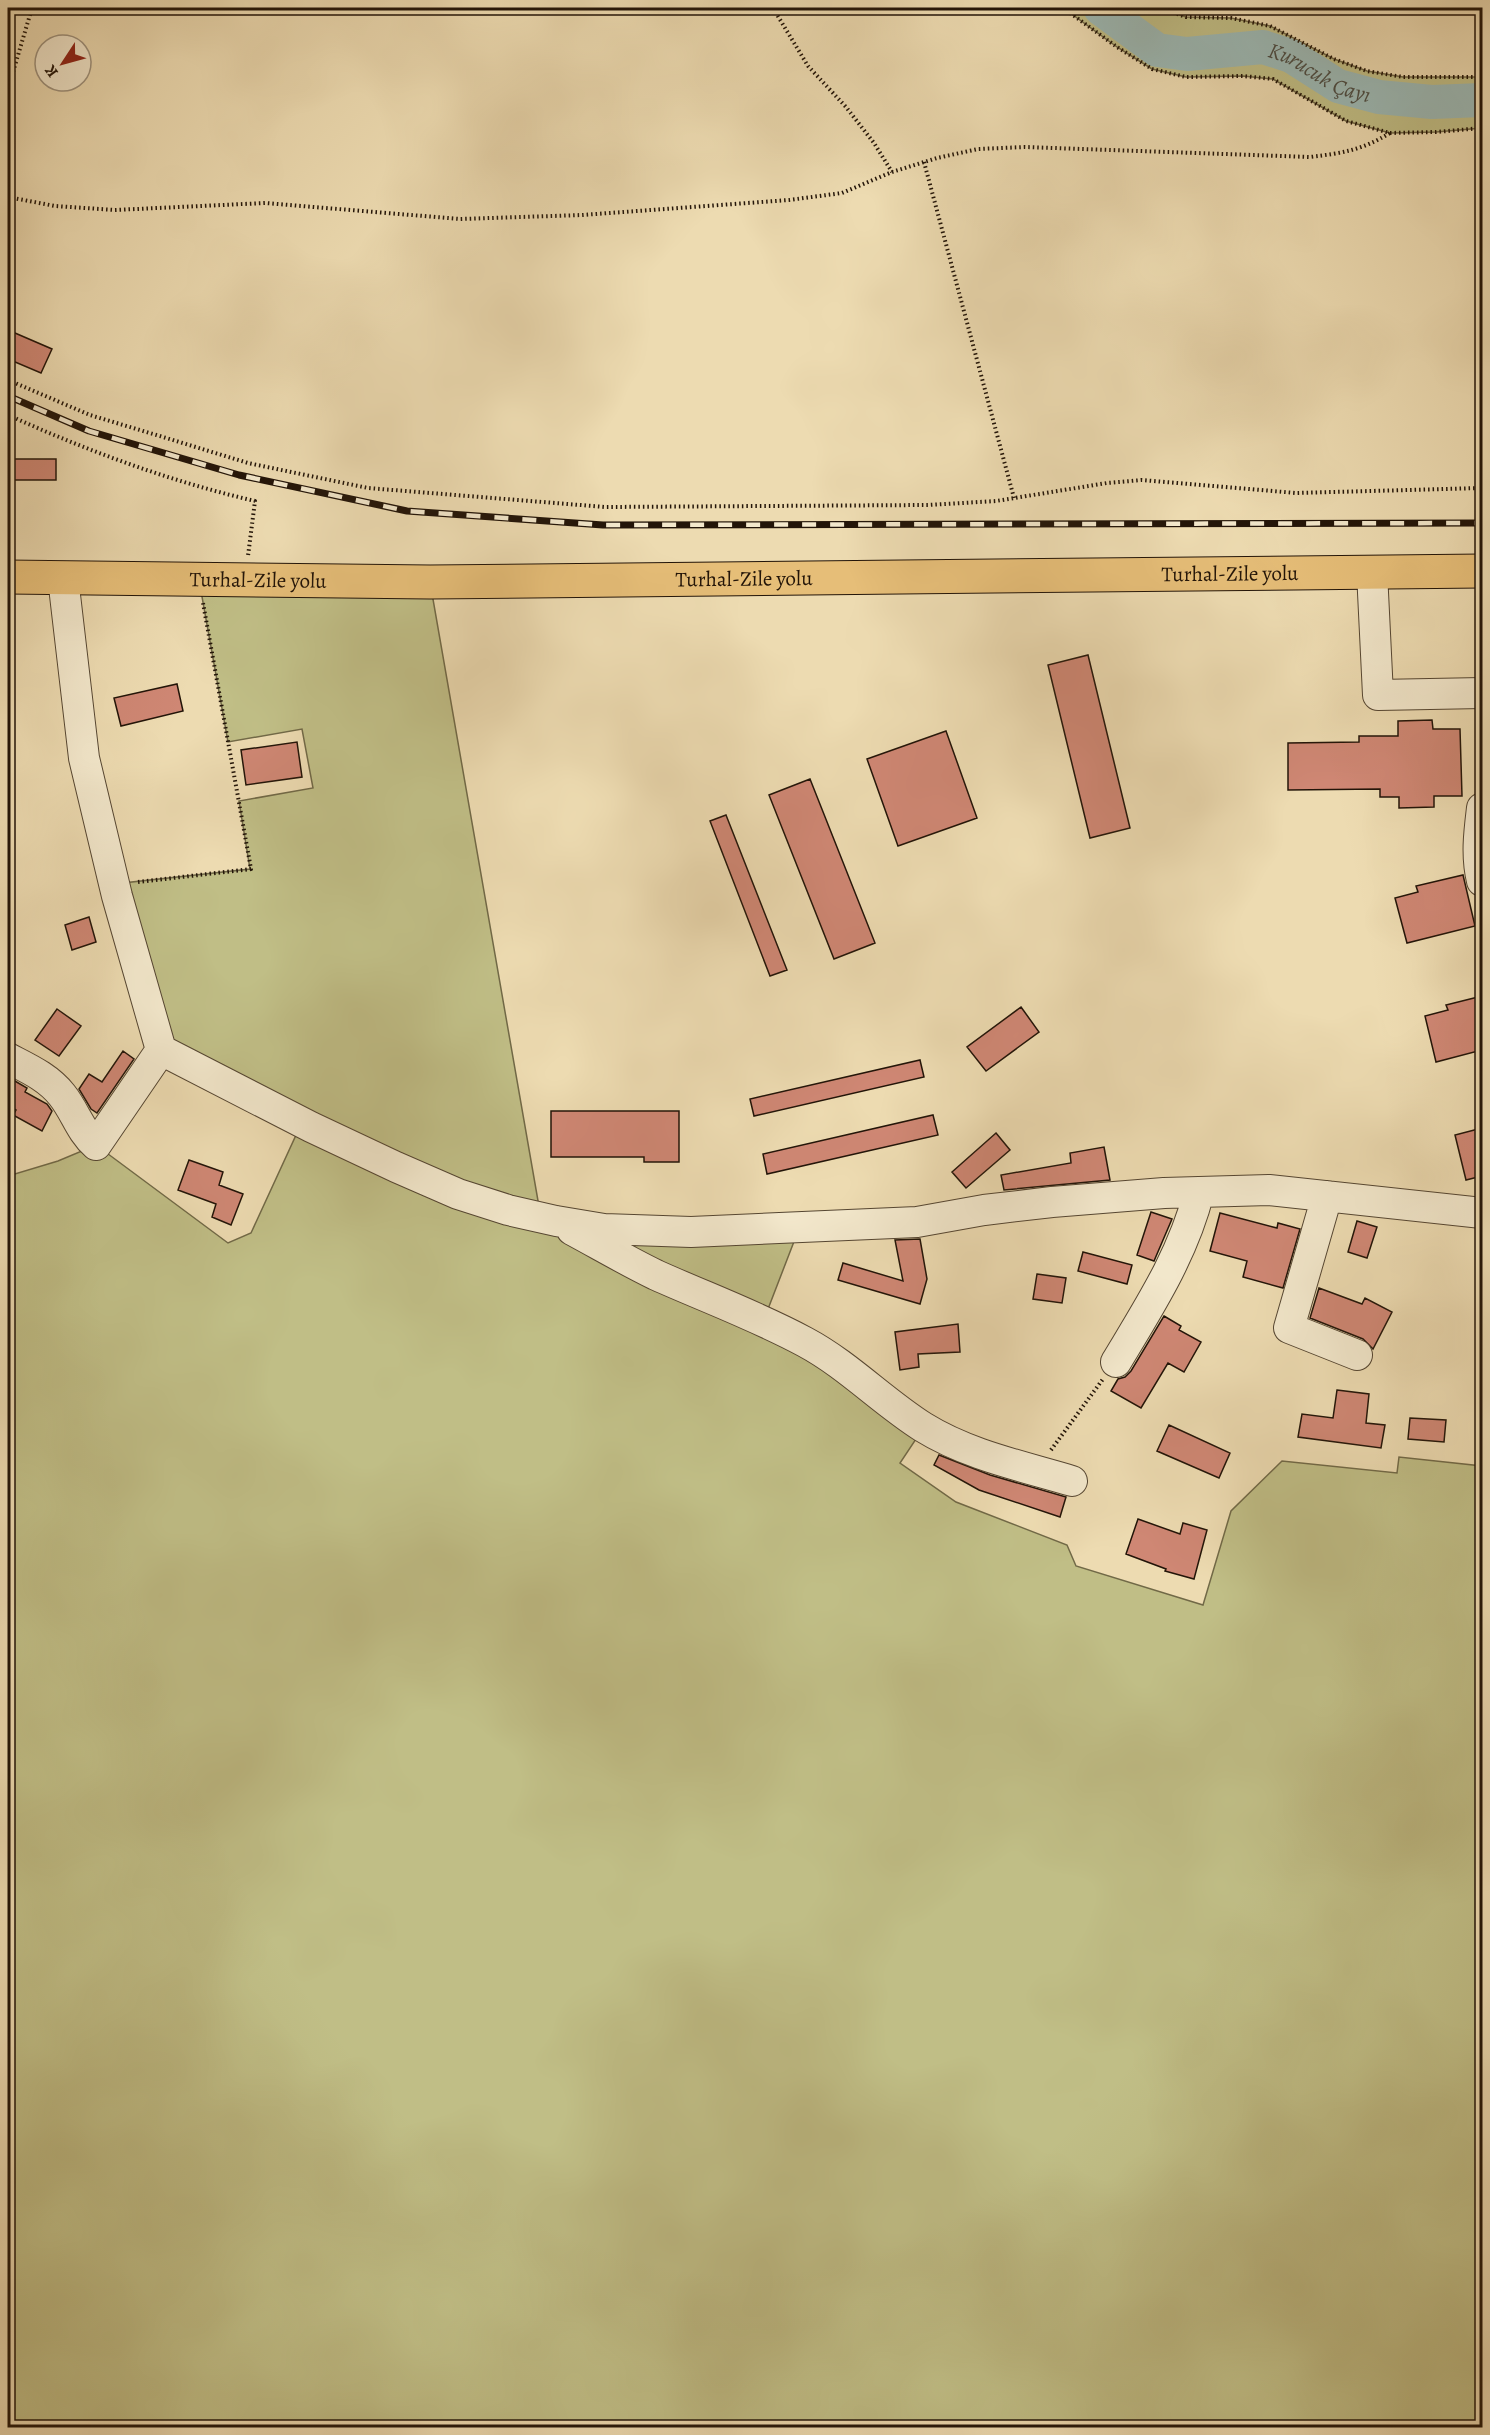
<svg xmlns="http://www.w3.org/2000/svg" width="1490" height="2435" viewBox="0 0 1490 2435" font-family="Alegreya,serif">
<rect width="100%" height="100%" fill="#eddbb1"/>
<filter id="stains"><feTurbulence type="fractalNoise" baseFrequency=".00333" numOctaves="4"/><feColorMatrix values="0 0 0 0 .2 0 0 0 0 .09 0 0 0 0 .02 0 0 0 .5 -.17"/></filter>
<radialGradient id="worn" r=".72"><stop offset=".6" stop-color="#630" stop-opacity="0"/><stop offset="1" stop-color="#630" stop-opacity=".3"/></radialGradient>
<path fill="#c0be86" stroke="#716947" stroke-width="1.5" d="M1058 8H1160L1186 17 1231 18 1270 26 1334 59 1367 71 1403 77H1482V128L1436 132 1390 133 1346 121 1273 79 1243 76 1186 77 1152 69 1117 47 1066 10Z
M199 580 430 582 541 1218 800 1226 763 1322 924 1427 900 1463 956 1502 1067 1545 1076 1566 1203 1605 1231 1511 1282 1461 1397 1473 1399 1457 1482 1466V2427L8 2428V1176L58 1161 96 1145 228 1243 251 1233 302 1122 161 1050 114 884 250 869 239 801 313 788 302 729 228 742Z"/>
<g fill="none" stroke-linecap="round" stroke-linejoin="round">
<path stroke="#9cb9b5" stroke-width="34" id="s1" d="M1100 8 1157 50 1187 54 1263 47 1291 56 1338 86 1379 97 1432 102 1482 100"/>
</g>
<path fill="#cf8774" stroke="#221408" stroke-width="1.5" d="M8 330 52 349 41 373 8 359Z
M9 459H56V480H9Z
M1088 655 1130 828 1090 838 1048 665Z
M177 684 183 711 121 726 114 698Z
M1432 720 1433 729H1460L1462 796H1434V807L1399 808V797H1380V789L1288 790V743L1359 742V736H1398V721Z
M946 731 977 818 898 846 867 759Z
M297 742 302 777 246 785 241 750Z
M810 779 875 943 834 959 769 795Z
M726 815 787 970 770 976 710 821Z
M1463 875 1475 926 1407 943 1395 898 1418 892 1416 886Z
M89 917 96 942 72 950 65 925Z
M1482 996V1050L1436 1062 1425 1016 1448 1010 1446 1005Z
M1021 1007 1039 1032 986 1071 967 1047Z
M57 1009 81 1026 59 1056 35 1040Z
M123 1051 134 1059 97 1113 91 1109 79 1089 89 1074 102 1082Z
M920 1060 924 1077 754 1116 750 1099Z
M8 1077 27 1088 25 1092 47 1104 52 1111 42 1131 13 1115 16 1110 8 1105Z
M551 1111H679V1162H644V1157H551Z
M933 1115 938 1135 767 1174 763 1154Z
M1482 1128V1176L1466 1180 1455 1135Z
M996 1133 1010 1150 966 1188 952 1172Z
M1104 1147 1110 1180 1004 1190 1001 1175 1071 1163 1070 1153Z
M189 1160 223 1172 219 1185 243 1194 231 1225 212 1217 216 1204 178 1190Z
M1151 1212 1172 1219 1154 1261 1137 1255Z
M1220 1213 1277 1228 1278 1223 1300 1229 1283 1288 1243 1277 1247 1261 1210 1251Z
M1357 1221 1377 1227 1367 1258 1348 1252Z
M920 1239 927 1279 920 1304 838 1280 843 1263 903 1281 895 1240Z
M1083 1252 1132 1265 1127 1284 1078 1271Z
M1037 1274 1066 1278 1062 1303 1033 1299Z
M1319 1288 1362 1304 1365 1298 1392 1312 1373 1349 1363 1339 1310 1318Z
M1164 1316 1181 1326 1179 1330 1201 1342 1184 1372 1168 1363 1141 1408 1111 1391 1118 1379 1125 1377 1131 1371Z
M958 1324 960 1352 918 1354 919 1367 900 1370 895 1332Z
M1337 1390 1369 1394 1366 1423 1385 1425 1381 1448 1298 1437 1302 1414 1333 1418Z
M1410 1418 1446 1420 1444 1442 1408 1439Z
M1169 1425 1230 1453 1219 1478 1157 1451Z
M939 1455 990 1475 1066 1497 1060 1517 979 1490 934 1465Z
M1138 1519 1180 1534 1183 1523 1207 1530 1194 1579 1165 1571 1166 1569 1126 1554Z"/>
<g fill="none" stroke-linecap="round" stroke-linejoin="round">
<defs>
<path id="minor" d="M1372 572 1378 695 1482 693
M63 578 84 758 117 896 161 1050 311 1127 396 1167 458 1194 508 1210 556 1221 604 1229 691 1232 917 1222 984 1210 1052 1202 1164 1193 1269 1190 1482 1213
M1482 808C1479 833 1476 856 1482 881
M8 1058C27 1068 48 1077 62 1095 75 1111 80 1131 96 1145L161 1050
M1327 1196 1289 1328 1357 1355
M572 1230C600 1245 627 1261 656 1275 705 1297 757 1316 805 1342 848 1365 882 1401 923 1427 968 1455 1022 1466 1072 1481
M1116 1362C1149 1307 1183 1255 1199 1192"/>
<g id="major">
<path id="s2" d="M8 577 430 582 1482 571"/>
</g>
</defs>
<use href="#minor" stroke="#554632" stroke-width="32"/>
<use href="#major" stroke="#221408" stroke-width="35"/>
<path stroke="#221408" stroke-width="4" stroke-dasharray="1.5 3" stroke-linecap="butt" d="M773 8 808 66 846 107 874 143 892 172
M1058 8 1066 10 1117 47 1152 69 1186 77 1243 76 1273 79 1346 121 1390 133 1436 132 1482 128
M1160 8 1186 17 1231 18 1270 26 1334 59 1367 71 1403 77H1482
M8 89 32 8
M924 162 1014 498
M8 197 55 206 115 210 265 203 460 219 582 215 789 200 842 193 892 172 937 158 978 149 1025 147 1310 157C1343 153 1362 150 1390 133
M8 380 90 415 163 437 248 463 368 488 605 507 928 505 996 501 1107 483 1142 480 1296 493 1482 488
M8 415C88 451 169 481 255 501L248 556
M138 882 251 869 203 603
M1051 1450 1103 1379"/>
<use href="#minor" stroke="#f3e8cc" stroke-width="30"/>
<use href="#major" stroke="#e6be78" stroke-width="33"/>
<defs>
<path id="rail" d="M8 396 89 431 239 475 407 511 603 525 1482 523"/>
</defs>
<use href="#rail" stroke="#221408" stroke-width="7"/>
<use href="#rail" stroke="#f3e8cc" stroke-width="4.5" stroke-dasharray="14" stroke-linecap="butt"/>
</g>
<g text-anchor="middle" stroke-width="6" stroke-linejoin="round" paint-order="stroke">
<g font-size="21" fill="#221408" stroke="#f3e8cc">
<text dy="7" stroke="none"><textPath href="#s2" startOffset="1222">Turhal-Zile yolu</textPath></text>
<text dy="7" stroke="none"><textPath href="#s2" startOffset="736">Turhal-Zile yolu</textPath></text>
<text dy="7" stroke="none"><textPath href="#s2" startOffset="250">Turhal-Zile yolu</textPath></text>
</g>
<g font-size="22" font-style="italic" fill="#4d4e45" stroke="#f3e8cc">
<text dy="8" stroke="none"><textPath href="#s1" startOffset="240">Kurucuk Çayı</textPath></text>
</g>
</g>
<rect width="1490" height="2435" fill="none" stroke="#eddbb1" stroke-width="30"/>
<rect x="9" y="9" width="1472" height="2417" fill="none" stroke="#221408" stroke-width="3"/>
<rect x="15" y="15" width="1460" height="2405" fill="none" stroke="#221408" stroke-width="1.5"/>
<g transform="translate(63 63) rotate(234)"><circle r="28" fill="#f3e8cc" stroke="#9f937e" stroke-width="1.5"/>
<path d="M0-4.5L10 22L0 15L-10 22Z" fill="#8f2418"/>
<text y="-9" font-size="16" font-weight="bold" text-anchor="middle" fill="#221408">K</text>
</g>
<rect width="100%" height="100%" filter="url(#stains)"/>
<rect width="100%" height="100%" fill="url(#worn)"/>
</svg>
